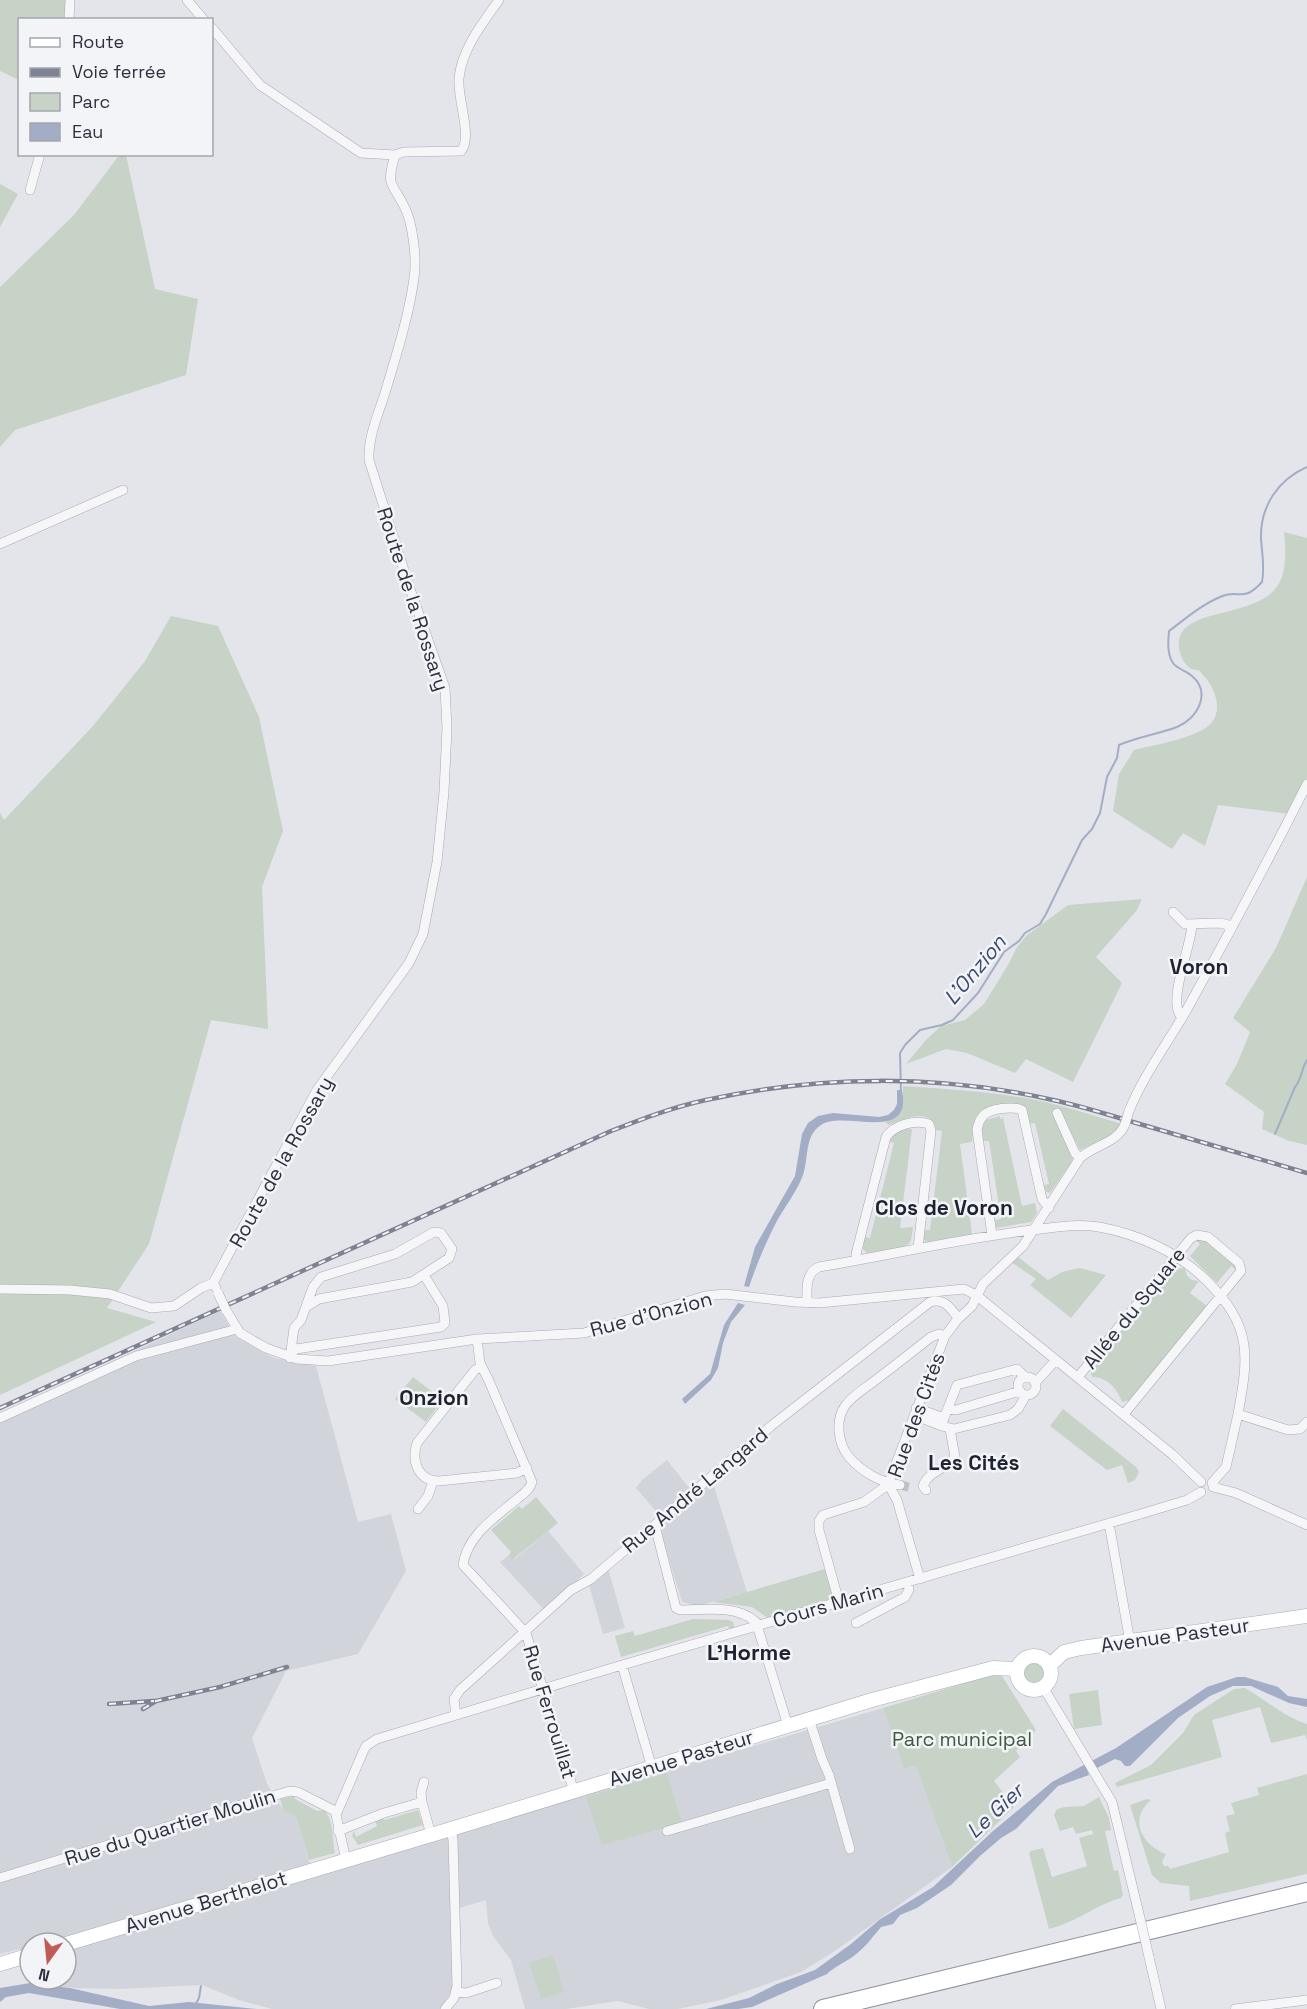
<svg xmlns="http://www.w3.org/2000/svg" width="1307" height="2009" viewBox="0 0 1307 2009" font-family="'Space Grotesk',sans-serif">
<rect width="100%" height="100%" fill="#e4e5ea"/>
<path fill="#d2d4dc" d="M220 1311 235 1336 274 1358 316 1366 358 1522 391 1514 406 1571 358 1654 286 1671 252 1738 267 1784 283 1810 296 1817 313 1875 883 1708 904 1769 916 1766 952 1867 832 1953 801 1972 721 2000 678 2009H649L618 2001 566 2009H525L511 1960 493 1936 488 1923 486 1900 450 1911 453 1988 440 2009H272L239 2000 202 1985 120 1989 75 1988 33 1983 31 1979H66V1943H30V1975L20 1949 0 1954V1414Z
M667 1460 690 1489 659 1515 636 1488 642 1480Z
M712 1480 747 1592 698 1606 682 1602 661 1533 667 1516Z
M548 1531 584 1574 545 1611 500 1562 508 1556 512 1560 516 1558Z
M608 1568 625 1628 603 1634 589 1585Z"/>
<path fill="#c6d3c6" d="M0 0H66L65 19 20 20 19 80 0 71Z
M120 154 126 155 155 289 198 299 186 375 15 430 0 447V287L74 215Z
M0 184 18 194 0 227Z
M1284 532 1307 538V778L1289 814 1218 805 1205 846 1183 833 1172 849 1113 811 1119 774 1134 750C1156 744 1183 741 1204 729 1224 717 1218 694 1206 678 1205 678 1200 671 1200 671 1197 669 1194 670 1191 669 1180 662 1175 642 1182 632 1189 622 1203 618 1214 615 1269 601 1291 596 1284 532Z
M171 616 218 626 259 717 283 831 262 887 268 1029 211 1020 149 1244 107 1308 156 1322 0 1395V813L4 820 93 726 145 661Z
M1307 877V1145L1289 1141 1262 1129 1264 1112 1225 1084 1237 1064 1250 1032 1233 1018 1276 948Z
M1142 899 1137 910 1096 957 1122 983 1073 1082 1026 1059 1015 1073 967 1053 946 1049 906 1064 925 1041 941 1026 965 1020 984 1004 1008 965 1016 949 1026 936 1068 905Z
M903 1086C949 1089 996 1092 1041 1101 1068 1107 1095 1116 1122 1124L1116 1133 1080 1150 1059 1109 1052 1111 1073 1157 1071 1163 1050 1193 1046 1192 1044 1185 1049 1184 1035 1123 1029 1124 1023 1106 1018 1104 980 1113 974 1123 972 1142 960 1144 972 1234 927 1242 923 1239V1230H930L942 1131 936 1130C931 1106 904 1119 889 1125L885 1122 895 1117 903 1096Z
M1000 1116V1119L1003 1118 1022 1206 1035 1203 1037 1213 1031 1222 996 1228 995 1220 1001 1219 989 1141H983L982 1128 986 1120Z
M905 1128 912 1129 900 1228 913 1227C912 1232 912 1238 910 1242 906 1250 876 1253 867 1253L863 1249 864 1237 870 1238 894 1143 888 1141 892 1135Z
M1204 1239 1236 1264V1270L1231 1266 1217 1283 1190 1256 1200 1244 1195 1240Z
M1018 1257 1048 1280 1062 1272 1080 1268 1106 1275 1071 1318 1030 1285 1036 1279 1011 1262Z
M1185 1268C1186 1277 1190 1281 1199 1281L1190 1293 1207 1306 1130 1400 1122 1402C1117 1388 1107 1377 1092 1377L1090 1369 1170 1269Z
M413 1377 443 1400 426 1422 395 1399Z
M1063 1409 1136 1467 1139 1472 1135 1480 1128 1483 1122 1465 1107 1470 1050 1426Z
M536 1497 558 1523 512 1560 508 1556 511 1552 491 1530 519 1506 522 1509Z
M825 1569 834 1598 768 1618 752 1607 713 1602Z
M693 1619 729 1620 733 1622 735 1630 730 1632 728 1626 621 1657 615 1636 633 1631 635 1636Z
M1023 1673a11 11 0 1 1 22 0a11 11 0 1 1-22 0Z
M988 1676H1002L1036 1730 1016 1751 1020 1757 994 1781 1014 1807 952 1867 916 1766 904 1769 883 1708Z
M1245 1688C1266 1700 1284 1717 1307 1724V1740L1305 1735 1271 1743 1260 1707 1212 1720 1222 1757 1117 1787 1115 1783 1151 1765 1183 1733 1194 1715 1234 1689Z
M1098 1690 1102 1725 1074 1729 1069 1694Z
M667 1773 682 1823 602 1845 586 1797Z
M1307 1774V1874L1190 1901 1189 1886 1161 1883 1152 1875 1130 1805 1147 1799 1151 1800C1128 1819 1142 1845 1166 1854L1162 1862 1164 1866H1168L1170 1869 1229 1852 1225 1833 1230 1831 1226 1816 1235 1814 1231 1803 1259 1795 1257 1788Z
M294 1796 295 1799 317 1811 324 1810C334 1820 332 1839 335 1853L309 1860 296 1817 283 1810 280 1799Z
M1099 1797 1109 1818 1111 1830 1105 1831 1114 1871 1118 1870 1123 1895 1121 1898C1095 1905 1075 1923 1049 1929L1029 1853 1031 1851 1043 1848 1052 1877 1087 1866 1079 1838 1093 1834 1092 1830 1076 1834 1073 1827 1060 1831 1054 1815 1057 1809 1065 1807 1084 1806Z
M418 1810 423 1825 358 1845 352 1836 354 1831 356 1837 377 1826 375 1820 380 1818 385 1820Z
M553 1955 564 1992 541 1999 529 1963Z"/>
<path fill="#a3adc6" d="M897 1090H902C913 1145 843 1109 821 1125 804 1136 809 1158 803 1175 797 1191 786 1205 778 1219 766 1242 757 1263 749 1287L744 1286 755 1247 795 1176 802 1134 808 1123 818 1116 833 1113 879 1117 888 1115 894 1110 897 1104Z
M738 1303 745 1305 731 1322 723 1343 718 1368 711 1380 685 1404 682 1399 710 1374 724 1325Z
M1237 1677H1245L1278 1687 1288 1696 1307 1699V1707L1289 1703 1251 1686H1233L1210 1696 1178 1718 1130 1766H1125L1121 1761 1115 1759 1097 1768 1095 1765 1087 1769 1089 1775 1058 1786 1016 1829 1001 1838 980 1856 951 1885 917 1908 900 1915 893 1924 881 1927C872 1938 863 1950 851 1958 842 1964 834 1967 827 1974L752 2007 738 2009H706L749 1998 777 1984 815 1970 851 1944 879 1920 933 1887 993 1831 1052 1782 1116 1748 1207 1687Z
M30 1983 70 1988 149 2006 189 2002 257 2009H120L29 1993 6 1997 0 2002V1988Z"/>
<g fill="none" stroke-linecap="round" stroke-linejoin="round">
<path stroke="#a3adc6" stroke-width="2" d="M901 1093 900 1053 905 1045 920 1030 942 1025 953 1020 978 993 1004 952 1019 941 1025 933 1040 924 1046 914 1082 840 1092 829 1100 813 1107 777 1117 758 1119 745C1138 737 1158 734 1177 727 1197 719 1212 693 1192 676 1187 671 1177 669 1173 663 1167 654 1168 642 1169 631 1185 619 1201 605 1220 597 1239 588 1242 604 1262 582 1265 567 1262 554 1261 539 1260 506 1278 480 1307 467
M1275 1134 1295 1087C1302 1079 1301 1069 1307 1060
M193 2009 199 1998 201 1986"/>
<path stroke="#bfc1c8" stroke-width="9" stroke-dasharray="9 4.5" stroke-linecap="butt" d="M900 1485 913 1488"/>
<defs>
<path id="street" d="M187 0 204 20
M69 20 70 0
M212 28 260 85 361 153 395 155
M30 190 40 154
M0 544 123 490
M1173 912 1185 924 1220 923 1233 926
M1182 1018C1166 1002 1192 945 1192 924
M1129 1111C1143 1076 1167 1044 1186 1011 1228 936 1268 861 1307 784
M1057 1113 1075 1153 1080 1158
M992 1235 977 1130C978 1125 979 1120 983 1116 990 1108 1013 1106 1022 1110L1042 1199 1049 1208
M857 1260 856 1254 886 1137C894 1125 915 1119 929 1124L931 1131 918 1248
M213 1283 317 1090 409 963 423 934 437 862 444 792 447 728 445 688 410 589 369 460C368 437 378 415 385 393 396 356 409 316 414 278 417 259 413 223 404 206 391 180 386 187 395 155L404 152 461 151C473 137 457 99 459 78 462 49 482 24 499 0
M0 1289 70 1290 110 1294 151 1308 174 1306 201 1288 213 1283 216 1288
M807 1303C807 1289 805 1273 819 1267 890 1255 959 1239 1031 1230 1053 1228 1076 1223 1099 1227 1138 1234 1178 1252 1207 1281 1252 1326 1249 1355 1238 1414
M226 1310 240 1333 266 1348 297 1359 328 1361 477 1339 584 1333 705 1296 725 1294 795 1302 819 1303 964 1289 976 1295 1173 1455 1201 1482
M477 1339 480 1363 489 1381 532 1482C530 1490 523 1494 517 1499 496 1517 467 1535 463 1565L526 1633 574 1792
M291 1353 296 1349 441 1327 445 1323 443 1306 424 1275
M290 1358 294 1328 301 1320 313 1287 321 1277 395 1254 434 1232 441 1233 452 1249 449 1258 412 1282 319 1299 306 1307
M481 1367 475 1370 417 1443C411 1461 418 1481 439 1481L517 1473 527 1468
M1078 1377 1191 1238 1197 1235 1208 1237 1239 1263 1241 1271 1124 1414
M1018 1386a9 9 0 1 1 18 0a9 9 0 1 1-18 0Z
M1035 1383 1056 1360
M916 1408 944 1418 942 1426 954 1429 1010 1415 1018 1409 1026 1395
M948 1409 956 1410 1020 1391
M914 1415 942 1426
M0 1418 136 1356 237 1329
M944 1418 957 1385 1017 1369 1026 1378
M1212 1483 1226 1467 1238 1414 1288 1430 1300 1429 1307 1422
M900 1485C881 1483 862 1472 849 1457 838 1444 835 1420 845 1406 852 1396 864 1389 873 1382 893 1367 912 1352 931 1337L939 1334 945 1336
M1213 1487 1236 1493 1307 1525
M926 1490 923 1486C928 1471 947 1469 955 1457L950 1429
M418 1509 428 1496 433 1481
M1109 1523 1130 1642
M655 1526 676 1608 680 1610C704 1610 736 1604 756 1622L788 1726
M920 1579 897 1500 891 1489 890 1479 945 1336 957 1320 972 1306 983 1284 1023 1246 1080 1158C1094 1145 1118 1143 1125 1124
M839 1602 819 1530V1521L823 1515 864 1502 889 1484
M856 1623 905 1597 909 1590 908 1582
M622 1665 652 1768
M1043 1687 1112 1802 1140 1918
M456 1715 454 1699 460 1690 571 1590 591 1579 771 1426 930 1302C944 1298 950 1307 958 1318
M809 1719 822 1759 829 1775 850 1849
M422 1802 431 1835
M338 1831 384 1813 422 1802 421 1792 424 1782
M667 1831 831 1783
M346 1860 336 1815 363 1752 366 1746 377 1739 612 1668 1144 1513 1187 1500 1201 1492
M0 1878 196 1818 290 1791 298 1792 337 1812
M1149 1957 1161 2009
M456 1992 466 1993 497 1983
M445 2009 454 1998 457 1986 453 1840 451 1829
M1235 2009 1307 2000"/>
<path id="secondary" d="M1017 1673a17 17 0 1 1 34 0a17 17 0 1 1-34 0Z
M1049 1666 1064 1652 1081 1648 1307 1616
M66 1944 451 1829 872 1700 993 1668 1017 1669
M0 1964 30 1955"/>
<path id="highway" d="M823 2009 1307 1892"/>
</defs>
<use href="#street" stroke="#a9abb4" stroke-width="10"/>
<use href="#secondary" stroke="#a9abb4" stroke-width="15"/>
<use href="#highway" stroke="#8d909f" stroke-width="20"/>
<use href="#street" stroke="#f6f6f9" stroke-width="9"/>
<use href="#secondary" stroke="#fff" stroke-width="14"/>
<use href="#highway" stroke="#fff" stroke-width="18"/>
<defs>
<path id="rail" d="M0 1408 611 1131C642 1119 673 1107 706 1100 820 1075 939 1074 1053 1100 1086 1107 1118 1118 1150 1127 1202 1142 1255 1158 1307 1173
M109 1704 154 1701
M143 1709 156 1701 220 1687 287 1667"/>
</defs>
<use href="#rail" stroke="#7f8292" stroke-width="4.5"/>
<use href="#rail" stroke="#f3f4f7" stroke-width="2" stroke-dasharray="7" stroke-linecap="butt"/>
<defs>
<path id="street-bridge" d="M1125 1124 1129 1111
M218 1293 226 1310
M1140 1918 1149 1957"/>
</defs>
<use href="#street-bridge" stroke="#a9abb4" stroke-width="10" stroke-linecap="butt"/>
<use href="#street-bridge" stroke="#f6f6f9" stroke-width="9"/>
</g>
<g text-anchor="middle" stroke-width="5" stroke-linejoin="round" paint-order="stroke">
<g font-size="20" fill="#2d3040" stroke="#f3f4f7">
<text transform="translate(413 599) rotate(72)" y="7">Route de la Rossary</text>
<text transform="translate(281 1162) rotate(-61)" y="7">Route de la Rossary</text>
<text transform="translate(1134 1308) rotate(-51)" y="7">Allée du Square</text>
<text transform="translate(651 1314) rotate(-15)" y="7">Rue d'Onzion</text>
<text transform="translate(916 1415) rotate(-70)" y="7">Rue des Cités</text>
<text transform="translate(695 1490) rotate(-40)" y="7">Rue André Langard</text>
<text transform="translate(828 1605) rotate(-16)" y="7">Cours Marin</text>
<text transform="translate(1175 1635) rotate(-8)" y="7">Avenue Pasteur</text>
<text transform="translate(550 1712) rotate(73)" y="7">Rue Ferrouillat</text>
<text transform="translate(681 1758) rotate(-17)" y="7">Avenue Pasteur</text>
<text transform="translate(170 1827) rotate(-17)" y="7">Rue du Quartier Moulin</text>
<text transform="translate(206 1902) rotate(-17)" y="7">Avenue Berthelot</text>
</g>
<g font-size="20" fill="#3c5b3c" stroke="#f3f4f7">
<text x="962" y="1746">Parc municipal</text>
</g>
<g font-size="21" font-weight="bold" fill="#1f2231" stroke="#f3f4f7">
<text x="1199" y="974">Voron</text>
<text x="944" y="1215">Clos de Voron</text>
<text x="434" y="1405">Onzion</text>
<text x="974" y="1470">Les Cités</text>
</g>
<g font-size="21" font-style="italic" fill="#3c4970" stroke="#f3f4f7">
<text transform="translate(975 970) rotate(-50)" y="7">L'Onzion</text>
<text transform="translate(995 1811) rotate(-43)" y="7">Le Gier</text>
</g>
<g font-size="22" font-weight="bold" fill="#1f2231" stroke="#f3f4f7">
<text x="749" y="1660">L'Horme</text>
</g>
</g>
<rect x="18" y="18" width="195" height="138" fill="#f3f4f7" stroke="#a4a6ae" stroke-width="1.5"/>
<rect x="30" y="38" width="30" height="9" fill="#ffffff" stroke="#a4a6ae" stroke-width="1.5"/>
<text x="72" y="48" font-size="18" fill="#2d3040">Route</text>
<rect x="30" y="68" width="30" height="9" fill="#7f8292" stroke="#a4a6ae" stroke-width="1.5"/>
<text x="72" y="78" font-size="18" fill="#2d3040">Voie ferrée</text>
<rect x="30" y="93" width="30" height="18" fill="#c6d3c6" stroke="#a4a6ae" stroke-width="1.5"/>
<text x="72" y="108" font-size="18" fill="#2d3040">Parc</text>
<rect x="30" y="123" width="30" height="18" fill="#a3adc6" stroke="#a4a6ae" stroke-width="1.5"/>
<text x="72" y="138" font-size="18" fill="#2d3040">Eau</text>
<g transform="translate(48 1961) rotate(195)"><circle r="28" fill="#f3f4f7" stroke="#a4a6ae" stroke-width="1.5"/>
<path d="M0-4.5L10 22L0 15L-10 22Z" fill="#c05c58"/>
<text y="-9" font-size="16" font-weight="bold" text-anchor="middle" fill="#2d3040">N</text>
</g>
</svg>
